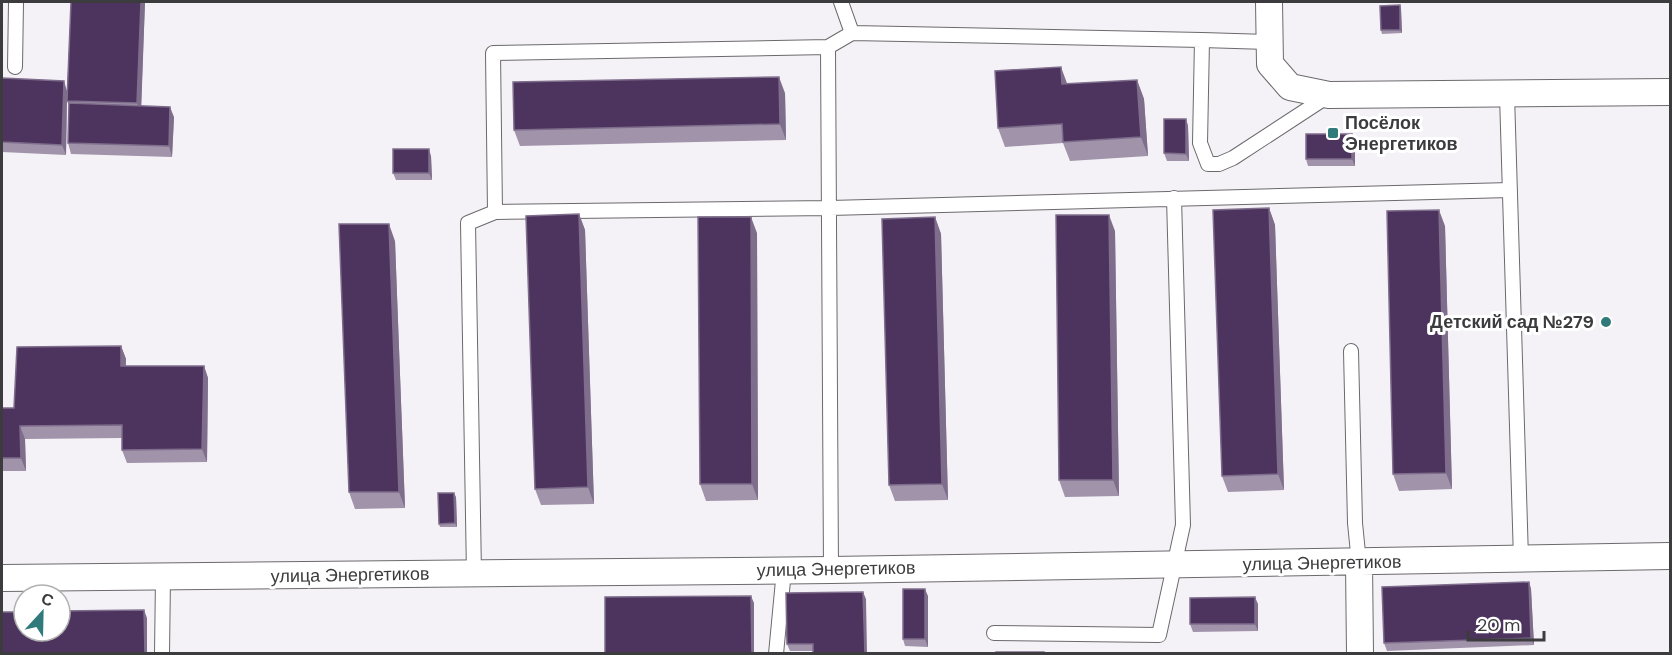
<svg xmlns="http://www.w3.org/2000/svg" width="1672" height="655" viewBox="0 0 1672 655" font-family="'DM Sans',sans-serif">
<rect width="100%" height="100%" fill="#f5f2f7"/>
<g fill="none" stroke-linecap="round" stroke-linejoin="round">
<defs>
<path id="lane" d="M1268 42 1202 40 1200 143 1208 164H1219L1233 158 1328 96
M15 67 16 2
M1507 95 1521 559
M495 212 493 53 828 47 852 33 1202 40
M1351 351 1355 523 1359 563
M831 570 828 47 852 33 841 2
M474 574 468 223 495 212 830 208 1510 190
M994 633 1159 635 1183 525 1174 198
M162 654 163 577
M776 654 784 570"/>
<path id="street" d="M1269 2 1270 64 1290 87 1329 95 1670 92
M1359 563 1360 654
M2 578 831 570 1670 556"/>
</defs>
<use href="#lane" stroke="#6c696d" stroke-width="16"/>
<use href="#street" stroke="#6c696d" stroke-width="28"/>
<use href="#lane" stroke="#fff" stroke-width="14"/>
<use href="#street" stroke="#fff" stroke-width="26"/>
</g>
<path fill="#a093aa" d="M71 2H145L141 106 174 117 172 157 71 154 68 143 69 106 67 101 66 155 2 152V78L67 91Z
M1400 5 1401 9 1402 33 1382 34 1381 30Z
M1137 80 1144 99 1148 156 1070 161 1063 143 1005 147 998 128 1067 84Z
M785 93 786 140 520 146 514 130Z
M1186 119 1188 126 1189 161H1167L1164 153Z
M1352 134 1355 141V166H1308L1306 159Z
M431 156 432 180H396L393 173Z
M1269 208 1275 225 1284 490 1228 492 1222 476Z
M579 214 585 230 594 504 541 505 535 489Z
M935 217 941 234 948 500 895 501 889 485Z
M1445 226 1452 489 1399 491 1393 474Z
M1115 231 1119 496 1065 497 1059 480Z
M757 233 758 500 706 501 700 484Z
M395 241 405 508 355 509 349 492Z
M121 346 126 359V366H204L208 378 207 462 127 463 122 450V438L25 439 26 471H2V408H14Z
M456 497 457 527H440L439 524Z
M1529 582 1531 589 1534 645 1387 651 1384 643Z
M928 596V647L905 646 903 639Z
M866 599 813 651H790L787 644Z
M1258 604V631L1193 632 1190 624Z"/>
<path fill="#7f6d8c" d="M141 2H145L141 114 137 103Z
M1400 5 1401 9 1402 33 1400 30Z
M1061 67 1068 86 1062 84Z
M779 77 785 93 786 140 780 124Z
M1137 80 1144 99 1148 156 1141 137Z
M64 81 67 91 66 155 62 145Z
M170 107 174 117 172 157 169 146Z
M1186 119 1188 126 1189 161 1186 154Z
M1352 134 1355 141V166L1352 159Z
M429 149 431 156 432 180 429 173Z
M1269 208 1275 225 1284 490 1278 474Z
M1439 210 1445 226 1452 489 1446 473Z
M579 214 585 230 594 504 588 487Z
M1109 215 1115 231 1119 496 1113 480Z
M751 217 757 233 758 500 752 484Z
M935 217 941 234 948 500 942 484Z
M389 224 395 241 405 508 399 492Z
M121 346 126 359 125 379 121 366Z
M204 366 208 378 207 462 202 449Z
M20 426 25 439 26 471 21 458Z
M454 493 456 497 457 527 455 523Z
M1529 582 1531 589 1534 645 1531 638Z
M925 589 928 596V647L925 639Z
M863 592 866 599 867 654H865Z
M751 596 754 603V654H752Z
M1255 597 1258 604V631L1255 624Z
M144 610 147 618V654H145Z"/>
<path fill="#4c345e" stroke="#7f6d8c" stroke-width="1.5" d="M71 2H141L137 103 67 101Z
M1400 5V30H1381L1380 6Z
M1061 67 1062 84 1137 80 1141 137 1063 142 1062 124 998 128 995 71Z
M779 77 780 124 514 130 513 82Z
M2 78 64 81 62 145 2 142Z
M69 103 170 107 169 146 68 143Z
M1164 119H1186V154L1164 153Z
M1306 134H1352V159H1306Z
M393 149H429V173H393Z
M1269 208 1278 474 1222 476 1213 210Z
M1439 210 1446 473 1393 474 1387 211Z
M579 214 588 487 535 489 526 216Z
M1056 215H1109L1113 480H1059Z
M698 217H751L752 484H700Z
M935 217 942 484 889 485 882 219Z
M339 224H389L399 492H349Z
M121 346V366H204L202 449 122 450V425L20 426 21 458H2V408H14L17 347Z
M438 493H454L455 523 439 524Z
M1529 582 1531 638 1384 643 1382 587Z
M903 589H925V639H903Z
M863 592 865 654H813V644H787L786 593Z
M751 596 752 654H605V597Z
M1255 597V624H1190V598Z
M144 610 145 654H2V612H24V631H60V611Z
M996 652H1044V654H996Z"/>
<g fill="#307a7c" stroke="#fff" stroke-width="2">
<rect x="1327" y="127" width="12" height="12" rx="3"/>
<circle cx="1606" cy="322" r="6"/>
</g>
<g text-anchor="middle" stroke-width="6" stroke-linejoin="round" paint-order="stroke">
<g font-size="18" font-weight="bold" fill="#3c3b3d" stroke="#fff" text-anchor="start">
<text x="1345" y="129">Посёлок<tspan x="1345" dy="21">Энергетиков</tspan></text>
<text x="1594" y="328" text-anchor="end">Детский сад №279</text>
</g>
<g font-size="18" fill="#3c3b3d" stroke="#fff">
<text transform="translate(1322 563) rotate(-1)" y="6">улица Энергетиков</text>
<text transform="translate(836 569) rotate(-1)" y="6">улица Энергетиков</text>
<text transform="translate(350 575) rotate(-1)" y="6">улица Энергетиков</text>
</g>
</g>
<rect width="1672" height="655" fill="none" stroke="#3c3b3d" stroke-width="6"/>
<g transform="translate(42 613) rotate(22)"><circle r="28" fill="#ffffff" stroke="#b1b1b1" stroke-width="1.5"/>
<path d="M0-4.5L10 22L0 15L-10 22Z" fill="#307a7c"/>
<text y="-9" font-size="16" font-weight="bold" text-anchor="middle" fill="#3c3b3d">С</text>
</g>
<path d="M1468 631v9h76v-9" fill="none" stroke="#3c3b3d" stroke-width="3"/>
<text x="1477" y="631" font-size="18" fill="#3c3b3d" stroke="#ffffff" stroke-width="4.5" paint-order="stroke">20 m</text>
</svg>
